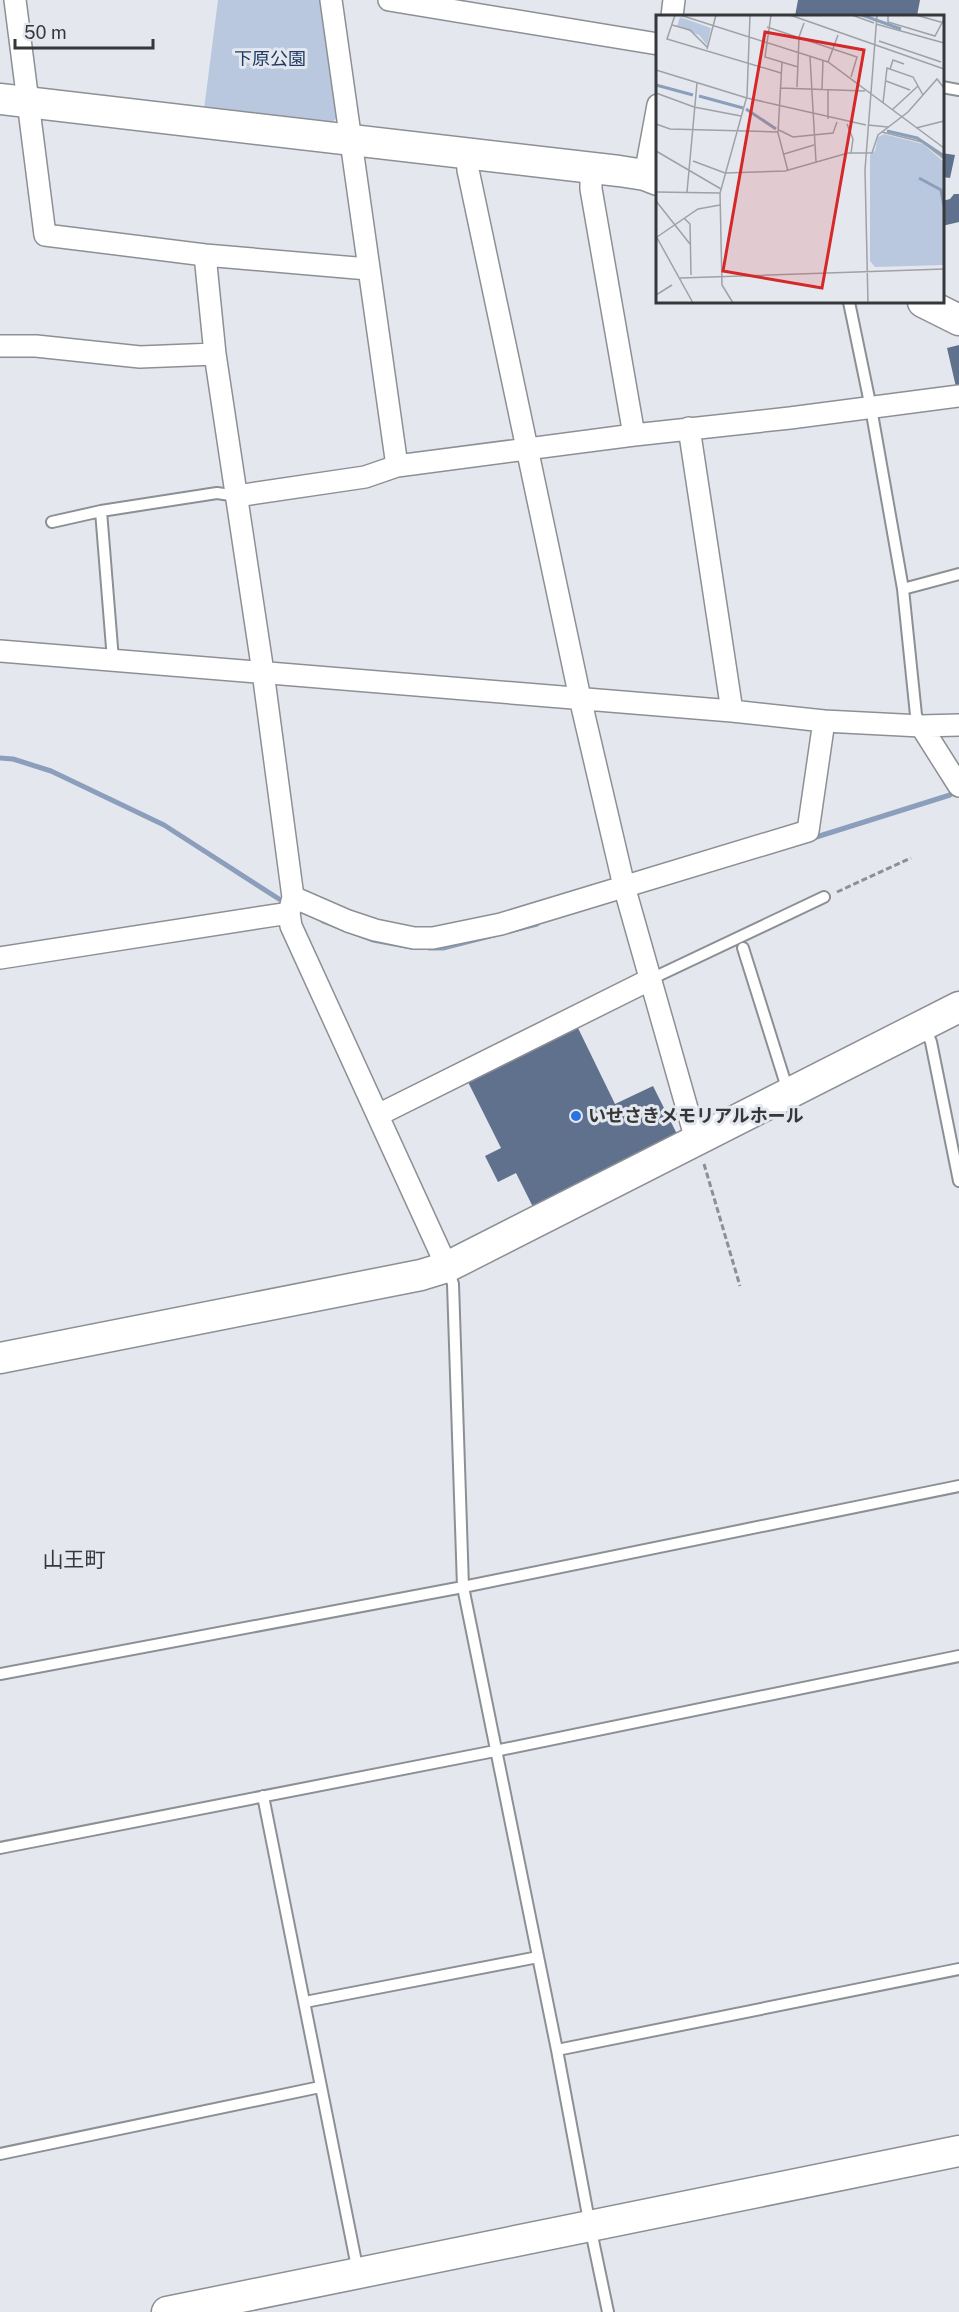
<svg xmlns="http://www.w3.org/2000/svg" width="959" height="2312" viewBox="0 0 959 2312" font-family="'Public Sans','Noto Sans JP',sans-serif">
<rect width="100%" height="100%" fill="#e4e8ee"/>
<path fill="#b9c8de" d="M218 0H319L321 4 338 117 330 124 204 109Z"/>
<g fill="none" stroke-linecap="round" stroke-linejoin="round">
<path stroke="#8b9ebc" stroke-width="5" d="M0 758 13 759 51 771 164 825 279 899
M810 839 950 795
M323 921 373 940 411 947
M429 948H443L537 924"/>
</g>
<path fill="#5f718d" d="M798 0H920L917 16 907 14V16H795Z
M942 153 955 155 950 178 942 177Z
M954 194H959V222L942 226V201L950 199Z
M959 345V386L956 387 947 348Z
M578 1028 615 1104 653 1086 677 1134 533 1207 516 1173 498 1182 485 1156 501 1148 468 1082Z"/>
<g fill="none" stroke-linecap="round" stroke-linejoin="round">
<defs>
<path id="lane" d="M942 87 959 90
M849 302 871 408 903 589 916 715 921 726
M101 511 113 660
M52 522 101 511 217 493 237 496
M903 589 959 574
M743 948 788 1091
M651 979 824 897
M925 1027 931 1042 959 1181
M448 1269 453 1284 463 1587 557 2050 590 2226 608 2312
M0 1674 463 1587 959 1486
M263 1796 358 2272
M0 1848 495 1751 959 1656
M305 2002 538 1957
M557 2050 959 1969
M0 2154 320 2087"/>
<path id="street" d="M15 0 45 235 205 255 368 269
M331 0 397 466
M389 0 658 44
M672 16 674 0
M467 155 468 170 580 698 624 886 696 1140
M591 168V189L634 435
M645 175 658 105
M205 255 215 354 263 672 293 897 289 913 291 926 447 1267
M0 346H36L140 357 215 354
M689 428 732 711
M237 496 365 477 397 466 634 435 790 418 959 396
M0 651 732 711 824 721 921 726 959 725
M921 726 959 786
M293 897 348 921 375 930 414 938H433L501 924 808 831 824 721
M0 958 289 913
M378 1115 651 979"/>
<path id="secondary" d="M0 99 619 171 645 175 658 180
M923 302 959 320
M0 1358 421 1275 447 1267 959 1007
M167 2312 959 2151"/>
</defs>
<use href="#lane" stroke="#8c9095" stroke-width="14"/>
<use href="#street" stroke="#8c9095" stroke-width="24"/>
<use href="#secondary" stroke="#8c9095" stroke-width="33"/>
<path stroke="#8c8f93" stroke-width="3" stroke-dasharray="6 3" stroke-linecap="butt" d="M837 892 911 858
M704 1164 740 1286"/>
<use href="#lane" stroke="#fff" stroke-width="10"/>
<use href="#street" stroke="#fff" stroke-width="21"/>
<use href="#secondary" stroke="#fff" stroke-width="30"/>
</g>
<circle fill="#2a74e0" stroke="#e4e8ee" stroke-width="2" cx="576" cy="1116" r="6"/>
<g text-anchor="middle" stroke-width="6" stroke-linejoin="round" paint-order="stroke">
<g font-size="18" fill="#1f3a63" stroke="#e4e8ee">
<text x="270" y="65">下原公園</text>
</g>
<g font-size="18" font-weight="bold" fill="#353739" stroke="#e4e8ee" text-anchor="start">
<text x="588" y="1122">いせさきメモリアルホール</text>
</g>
<g font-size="21" fill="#353739" stroke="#e4e8ee">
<text x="74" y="1567">山王町</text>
</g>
</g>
<g transform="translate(656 15)">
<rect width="288" height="288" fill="#e4e8ee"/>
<path d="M24 2 55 13 51 30 43 20 21 11ZM228 119 267 129 288 147V250L219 252 214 246V140L219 136 222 122Z" fill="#b9c8de"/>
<path fill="none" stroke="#8b9ebc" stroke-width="3" d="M206 0 245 14M0 70 37 80M43 81 87 93M90 94 120 114M231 116 261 123 288 141M263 163 285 175 288 192"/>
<path fill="none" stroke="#9ea1a6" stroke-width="1.5" d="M19 0 11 24 125 58M24 0 172 47 288 133M115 0 109 42 142 52M134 0 288 54M196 0 218 8M232 0V7L279 21 288 4M260 0 288 8M220 9 288 28M16 10 34 15 51 32M111 12 201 42 195 62M223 26 285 47M51 34 60 0M154 42 160 147M126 47 122 118 132 156M172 47 182 20M234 54 237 45 248 49M0 55 91 83 210 110M230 66 254 75M141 72 143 22 148 8M124 73 209 76M166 74 167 45M0 78 38 92 85 101M227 88 231 53 257 62 267 80M236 95 262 71M172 104V74M0 109 14 114 122 117M191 109 197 124 195 138M212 110 232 112M260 113 288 106M123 115 137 122 177 118 181 107M226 117 266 127 288 144M0 136 65 174M128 139 158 130M37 146 69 158 129 156 192 138H216L222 120 252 97 281 64 288 73M0 177 64 178M31 177 41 68M0 186 34 229M28 203 34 209 35 260M0 221 37 288M1 222 42 194 64 190M24 263 288 254M0 280 16 270M77 288 66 270 64 178 91 81 94 0M212 288 209 155 221 0"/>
<path fill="#d62828" fill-opacity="0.15" stroke="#d62828" stroke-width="3" d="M109 17 208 35 166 273 67 256Z"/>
<rect width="288" height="288" fill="none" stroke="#353739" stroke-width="3"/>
</g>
<path d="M15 39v9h138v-9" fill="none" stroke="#353739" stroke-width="3"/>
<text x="24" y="39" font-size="18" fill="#353739" stroke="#e4e8ee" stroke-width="4.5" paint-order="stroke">50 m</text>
</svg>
